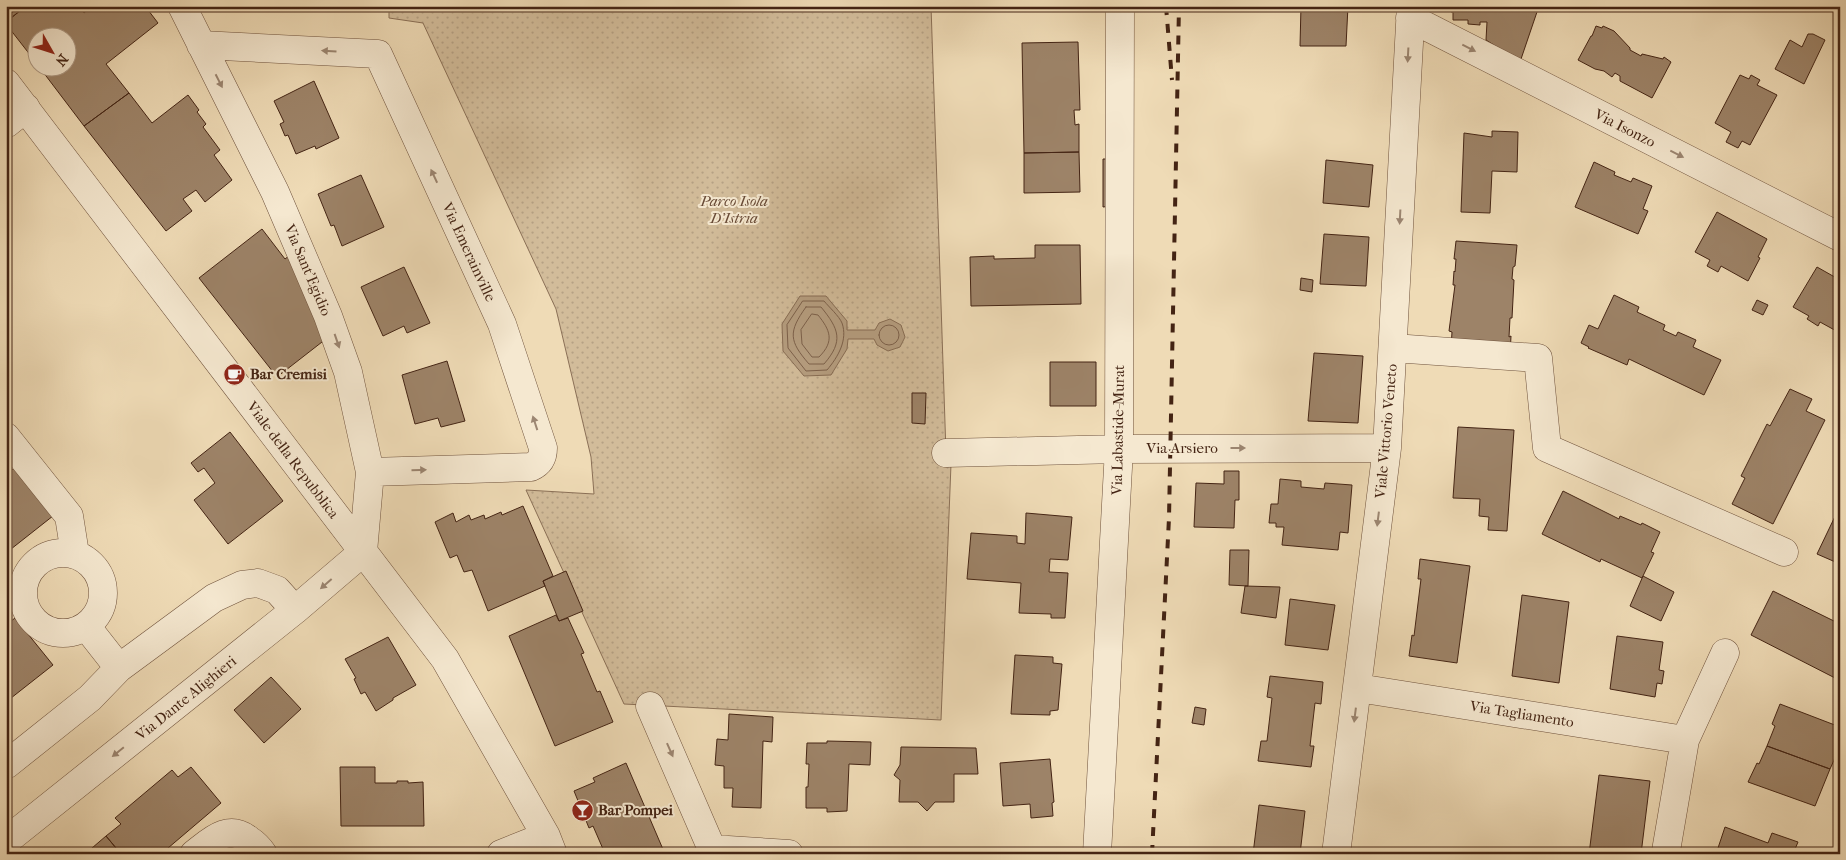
<svg xmlns="http://www.w3.org/2000/svg" width="1846" height="860" viewBox="0 0 1846 860" font-family="'IM FELL French Canon',serif">
<defs>
<pattern id="grass-dots" width="8" height="8" patternUnits="userSpaceOnUse" patternTransform="scale(1.25)"><rect width="8" height="8" fill="#d2bc9a"/><path d="M2 2h.1M6 6h.1" fill="none" stroke="#b6a184" stroke-width="1.8" stroke-linecap="round"/></pattern>
</defs>
<rect width="100%" height="100%" fill="#efdbb6"/>
<filter id="stains"><feTurbulence type="fractalNoise" baseFrequency=".004" numOctaves="4"/><feColorMatrix values="0 0 0 0 .2 0 0 0 0 .09 0 0 0 0 .02 0 0 0 .5 -.17"/></filter>
<radialGradient id="worn" r=".72"><stop offset=".6" stop-color="#630" stop-opacity="0"/><stop offset="1" stop-color="#630" stop-opacity=".3"/></radialGradient>
<path fill="url(#grass-dots)" stroke="#8b7057" d="M389 6H931L946 453 951 464 941 720 624 704 526 490 594 494 591 457 556 309 423 23 389 18Z"/>
<path fill="#b59d7f" stroke="#886d54" d="M800 296H826L847 321V330H875L879 323 890 319 901 325 905 337 900 347 888 351 877 345 874 339H848L847 349 831 375 804 376 783 351 782 324Z"/>
<g fill="none" stroke-linecap="round" stroke-linejoin="round">
<path stroke="#7c604a" stroke-width="1" d="M803 301H824C829 307 839 316 842 323 848 340 838 357 827 370L806 371 788 348 787 325Z
M806 307H821C839 329 844 341 824 364H809C789 341 788 332 806 307Z
M812 314 818 315C830 330 835 341 819 357H812L802 344 801 330Z
M879 335a10 10 0 1 1 20 0a10 10 0 1 1-20 0Z"/>
</g>
<path fill="#9d8368" stroke="#442414" d="M6 6H26L6 22Z
M26 6H79L84 13 92 6H145L158 23 106 64 129 93 84 126 40 68H68V38H38V65L6 24V22Z
M1301 6H1348L1346 46H1300Z
M1451 6H1539L1520 62 1486 40 1487 22H1480V25L1468 24V20H1453V12H1451Z
M1596 26 1602 28 1603 26 1614 31 1630 48V50L1641 56 1642 54 1663 59 1664 57 1671 62 1652 98 1620 81V76L1615 73 1612 77 1604 71 1595 69 1578 60 1591 36H1592Z
M1808 34H1813L1825 40 1804 84 1775 69 1790 40 1802 47Z
M1078 42 1080 110H1074L1075 125 1079 124V152L1024 153 1022 43Z
M1740 75 1749 79 1751 75 1760 80 1757 85 1777 95 1750 145 1742 141 1738 148 1726 142 1731 132 1715 123Z
M314 81 339 138 316 149 315 146 296 154 288 135 285 136 280 124 284 122 274 101Z
M129 93 152 123 188 95 199 110 197 112 206 124 203 127 220 150 214 155 232 180 205 202 196 190 183 199 192 211 166 231 84 126Z
M1492 131 1518 132 1517 172 1492 171 1490 213 1461 212 1464 133 1492 137Z
M1079 152 1080 192 1024 193V153Z
M1103 159H1112V206L1103 207Z
M1326 160 1373 165 1369 207 1323 203Z
M1594 162 1615 172 1614 175 1631 182 1633 178 1652 186 1643 209 1648 211 1638 234 1575 207Z
M361 175 384 227 342 246 334 225 331 226 318 194Z
M1835 183H1840V201L1835 200Z
M1717 212 1767 239 1758 257 1760 258 1748 281 1721 266 1718 272 1707 266 1710 260 1695 252Z
M262 229 285 259 290 255 331 335 277 377 199 278Z
M1324 234 1369 237 1366 286 1320 284Z
M1456 241 1517 245 1515 266 1513 267 1512 279 1514 280 1512 318H1510L1509 337 1511 336 1510 355 1451 348 1452 332 1449 331 1455 285H1453L1454 271 1455 272 1456 259H1454Z
M1035 245H1080L1081 304 971 306 970 257 994 256V259L1035 258Z
M404 267 430 323 407 333 404 326 383 336 361 287Z
M1817 267 1840 280V333L1820 322 1818 326 1807 319 1809 316 1793 307Z
M1301 278 1313 280 1312 292 1300 290Z
M1614 295 1639 307 1637 312 1665 325 1663 330 1676 336 1678 332 1696 340 1693 347 1721 360 1704 395 1629 359 1627 365 1588 348 1589 347 1581 343 1589 325 1598 329Z
M1757 300 1768 305 1763 315 1752 310Z
M1314 353 1363 356 1358 423 1308 421Z
M447 361 465 421 441 427 438 418 415 424 402 375Z
M1050 362H1096V406H1050Z
M1790 389 1812 399 1806 411 1825 420 1773 524 1732 504 1745 478 1741 476 1767 424 1770 426Z
M912 393H926L925 424 912 423Z
M1458 427 1514 430 1507 531 1488 530 1489 517 1479 516 1480 499 1453 498Z
M230 432 283 501 228 544 194 500 215 483 204 468 198 472 191 463Z
M19 464 58 512 6 553V475Z
M1224 471H1239V500H1235L1234 528 1194 527 1196 483 1224 484Z
M1280 479 1301 481V487L1324 489 1325 483 1352 485 1348 533 1340 532 1338 550 1282 545 1284 527H1276V523H1269L1271 504H1278Z
M1563 491 1619 519 1620 516 1641 525 1642 523 1660 532 1651 552 1654 553 1642 578 1601 559 1600 562 1542 534Z
M523 506 553 576 543 581 545 586 488 611 472 570 464 572 457 555 450 558 435 522 453 513 456 522 469 515 471 520 484 515 485 519 501 512 502 515Z
M1840 506V564L1817 554Z
M1026 513 1072 517 1068 560 1050 559 1049 572 1068 573 1065 618H1051V614L1019 613 1021 583 967 579 971 533 1017 536V543L1025 544Z
M1230 550H1249L1248 586 1229 585Z
M1420 559 1470 566 1457 663 1409 656 1412 635 1414 636 1421 579H1418Z
M566 571 583 611 559 621 543 581Z
M1643 576 1674 592 1661 621 1630 606Z
M1245 586 1280 587 1276 618 1241 613Z
M1773 591 1840 624V673L1837 679 1751 635Z
M1522 595 1569 602 1559 683 1512 676Z
M1290 599 1335 605 1328 650 1285 645Z
M556 615 559 621 568 618 584 653 581 654 597 692 600 691 613 722 555 746 509 636Z
M15 618 53 665 6 702V625Z
M1617 636 1663 642 1659 670 1664 671 1662 684 1657 683 1655 697 1610 689Z
M388 637 416 685 393 698V700L376 711 365 692 361 694 354 679 356 678 345 659Z
M1015 655 1053 657V663L1062 664 1058 710 1050 711V715L1011 714Z
M1270 676 1323 682 1321 704 1315 703 1310 746H1314L1311 767 1258 761 1261 741H1267L1272 698 1267 697Z
M271 677 301 709 264 743 234 710Z
M1780 704 1840 727V747L1830 769 1767 746 1775 726 1772 724Z
M1195 707 1206 709 1204 725 1192 723Z
M729 714 773 717 772 742 763 741 761 808 732 807 733 788H724V766L715 765 717 739 728 740Z
M827 741 871 742 870 765 849 764 847 811 827 812V808H806V787H808L809 764H806L807 743H827Z
M1767 746 1830 769 1815 806 1748 782 1757 763 1759 764Z
M901 747 976 748 978 774H954V802H935L927 811 918 802H899L900 780 894 775 900 765Z
M1050 759 1054 802 1052 803 1053 816 1031 818 1030 804 1003 806 1000 763Z
M626 763 665 854H600L599 851 603 849 593 826 589 828 574 791 595 782 593 778Z
M191 767 221 803 161 854H121L106 836 121 824 115 818 172 770 178 777Z
M340 767H375V783H397V781H408V783L423 782 424 826H341Z
M1599 775 1650 781 1641 854H1589Z
M1259 805 1305 811 1300 854H1253Z
M1725 827 1768 843 1772 833 1798 842 1793 854H1716Z
M106 836 121 854H85Z"/>
<g fill="none" stroke-linecap="round" stroke-linejoin="round">
<defs>
<path id="minor" d="M1410 18 1840 237
M201 45 378 54 502 324 543 448C543 458 540 463 531 467L370 472
M6 83 445 659 546 836 553 854
M6 124 26 108
M1393 348 1538 358 1547 448 1784 552
M6 437 69 516 75 554
M946 453 1119 449 1387 448
M23 593a40 40 0 1 1 80 0a40 40 0 1 1-80 0Z
M86 626 119 668
M1358 688 1685 740
M650 706 714 854
M6 765 90 698 119 668 214 598 242 585 258 583 277 590 295 610
M6 841 295 610 363 552 370 472 348 372 328 316 275 192 182 6
M712 849 789 854
M1666 851 1685 740 1725 653
M194 854C211 841 228 823 249 840 255 844 259 848 263 854
M501 854 546 836
M1097 854 1119 449 1120 6
M1336 854 1387 448 1411 6"/>
</defs>
<use href="#minor" stroke="#6f523c" stroke-width="29"/>
<use href="#minor" stroke="#f5e8d0" stroke-width="28"/>
<path stroke="#442414" stroke-width="4" stroke-dasharray="9 9" stroke-linecap="butt" d="M1166 6 1172 80
M1152 854 1169 518 1179 6"/>
</g>
<defs><path id="oneway-solid" d="M-6-.8H1V-3.2L6.5 0L1 3.2V.8H-6Z" transform="scale(1.25)"/></defs>
<g fill="#9c8672">
<use href="#oneway-solid" transform="translate(1469 48) rotate(27)"/>
<use href="#oneway-solid" transform="translate(329 51) rotate(-177)"/>
<use href="#oneway-solid" transform="translate(1408 55) rotate(93)"/>
<use href="#oneway-solid" transform="translate(219 81) rotate(63)"/>
<use href="#oneway-solid" transform="translate(1677 154) rotate(27)"/>
<use href="#oneway-solid" transform="translate(434 176) rotate(-115)"/>
<use href="#oneway-solid" transform="translate(1400 217) rotate(93)"/>
<use href="#oneway-solid" transform="translate(337 341) rotate(71)"/>
<use href="#oneway-solid" transform="translate(535 423) rotate(-108)"/>
<use href="#oneway-solid" transform="translate(1238 448)"/>
<use href="#oneway-solid" transform="translate(419 470) rotate(-2)"/>
<use href="#oneway-solid" transform="translate(1378 519) rotate(97)"/>
<use href="#oneway-solid" transform="translate(326 584) rotate(139)"/>
<use href="#oneway-solid" transform="translate(1355 715) rotate(97)"/>
<use href="#oneway-solid" transform="translate(670 750) rotate(66)"/>
<use href="#oneway-solid" transform="translate(118 752) rotate(141)"/>
</g>
<defs>
<symbol id="cafe-disc" viewBox="-11 -11 22 22"><circle r="9.5" fill="#8f2418" stroke="#f5e8d0"/><path d="M-5.5-4.5H6V0H3Q3 3.5 0 3.5H-2.5Q-5.5 3.5-5.5 0ZM3-3.2v2h1.7v-2ZM-6 4.5H4V6H-6Z" fill="#fff"/></symbol>
<symbol id="bar-disc" viewBox="-11 -11 22 22"><circle r="9.5" fill="#8f2418" stroke="#f5e8d0"/><path d="M-6-5H6L.8 .8V4.5H3.5V6h-7V4.5H-.8V.8Z" fill="#fff"/></symbol>
</defs>
<g fill-rule="evenodd">
<use href="#cafe-disc" x="222" y="362" width="25" height="25"/>
<use href="#bar-disc" x="570" y="798" width="25" height="25"/>
</g>
<g text-anchor="middle" stroke-width="4" stroke-linejoin="round" paint-order="stroke">
<g font-size="15" fill="#442414" stroke="#f5e8d0">
<text transform="translate(1625 128) rotate(27)" y="5">Via Isonzo</text>
<text transform="translate(469 252) rotate(65)" y="5">Via Emerainville</text>
<text transform="translate(308 270) rotate(67)" y="5">Via Sant'Egidio</text>
<text transform="translate(1118 430) rotate(-89)" y="5">Via Labastide-Murat</text>
<text transform="translate(1386 431) rotate(-85)" y="5">Viale Vittorio Veneto</text>
<text x="1182" y="453">Via Arsiero</text>
<text transform="translate(293 460) rotate(53)" y="5">Viale della Repubblica</text>
<text transform="translate(186 698) rotate(-39)" y="5">Via Dante Alighieri</text>
<text transform="translate(1522 714) rotate(9)" y="5">Via Tagliamento</text>
</g>
<g font-size="15" font-style="italic" fill="#684a36" stroke="#f5e8d0">
<text x="734" y="206">Parco Isola<tspan x="734" dy="17">D'Istria</tspan></text>
</g>
<g font-size="15" font-weight="bold" fill="#442414" stroke="#f5e8d0" text-anchor="start">
<text x="250" y="379">Bar Cremisi</text>
<text x="598" y="815">Bar Pompei</text>
</g>
</g>
<rect width="1846" height="860" fill="none" stroke="#efdbb6" stroke-width="25"/>
<rect x="8" y="8" width="1831" height="845" fill="none" stroke="#442414" stroke-width="2.5"/>
<rect x="12" y="12" width="1821" height="835" fill="none" stroke="#442414"/>
<g transform="translate(52 52) rotate(129)"><circle r="24" fill="#f5e8d0" stroke="#ae9a85"/>
<path d="M0-4L9 19L0 12L-9 19Z" fill="#8f2418"/>
<text y="-8" font-size="14" font-weight="bold" text-anchor="middle" fill="#442414">N</text>
</g>
<rect width="100%" height="100%" filter="url(#stains)"/>
<rect width="100%" height="100%" fill="url(#worn)"/>
</svg>
